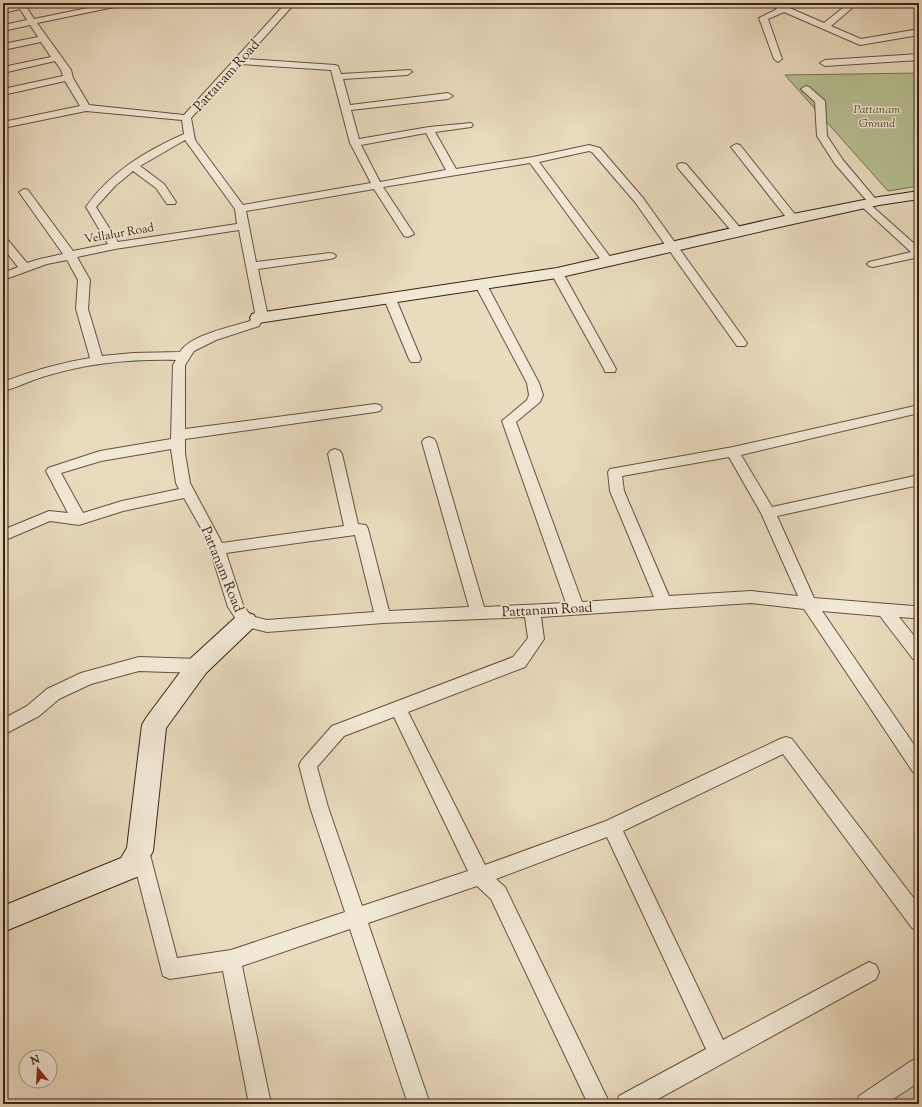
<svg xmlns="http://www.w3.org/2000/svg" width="922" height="1107" viewBox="0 0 922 1107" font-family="'Sorts Mill Goudy',serif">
<rect width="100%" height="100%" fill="#e9dbbe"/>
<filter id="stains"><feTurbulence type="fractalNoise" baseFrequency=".005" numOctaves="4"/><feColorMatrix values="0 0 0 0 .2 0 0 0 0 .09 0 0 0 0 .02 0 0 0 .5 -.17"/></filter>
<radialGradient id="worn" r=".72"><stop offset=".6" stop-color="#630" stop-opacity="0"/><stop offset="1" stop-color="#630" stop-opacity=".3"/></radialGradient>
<path fill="#b6c092" stroke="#797254" d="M919 73V186L888 191 785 75Z"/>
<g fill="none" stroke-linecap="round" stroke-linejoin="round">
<defs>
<path id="street" d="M16 3H24L34 19 112 3H128L124 5 37 23 71 70 73 78 89 105 184 115 286 3H295L245 59 335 65 338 66 341 74 410 70 412 72 407 75 343 79 350 105 448 93 453 96 448 99 351 110 359 139 429 127 471 123 473 125 471 127 435 132 456 169 533 157 589 145 600 148 643 198 747 343 745 346H737L635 202 592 152 589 151 539 162 614 262 612 264H604L530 163 383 187 414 234 408 237 404 236 374 189 246 211 256 262 330 253 334 254 336 256 334 258 330 259 258 269 267 312 259 326 216 340 194 351 185 365V429L375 404 380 405 382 408 380 411 375 412 185 439V453L190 483 222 543 344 526 328 454 330 451 335 449 340 451 342 454 358 524 366 525 368 529 389 611 469 607 422 442 424 439 429 437 434 439 436 442 484 607 566 603 502 421 527 400 529 395 527 383 475 285 477 283H485L487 285 539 383 543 395 540 402 516 422 582 602 654 597 610 491 608 472 610 469 733 447 919 405V413L741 455 772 507 919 475V485L777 516 814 598 913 606 919 604V616L913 618 899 617 919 642V661L913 659 880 616 822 611 919 752V775L913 772 804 609 751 603 541 617 544 639 525 667 408 712 485 865 606 821 780 739 786 737 792 739 919 905V930L912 928 783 754 623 831 723 1040 869 962 876 965 879 972 876 979 649 1104H616L619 1096 706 1049 607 837 496 879 505 887 610 1104H588L491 899 477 886 368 923 430 1104H408L350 929 242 966 271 1104H249L223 971 170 979 163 976 131 851 133 845 140 842 147 845 149 851 177 958 231 950 345 912 310 807 299 765 302 760 332 726 513 657 528 638 525 617 383 623 267 632 240 625 228 607 206 537 184 498 123 511 79 525 50 521 3 541V530L49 511 68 513 46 471 48 468 100 451 171 439 173 365 176 360C133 359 90 363 49 375 33 379 19 387 3 391V382C32 371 60 363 90 358L76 309 78 280 67 260 47 264 3 280V273L18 267 3 248V238L7 239 27 263 40 259 63 254 19 192 24 189 28 190 73 251 108 244 86 207C110 172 146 151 184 134L182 120 86 111 3 128V122L80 106 65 81 3 95V89L63 76 61 70 55 61 3 73V67L51 57 41 42 3 50V44L38 37 30 25 3 31V25L27 20 20 9 3 13V7L17 5ZM240 64 331 70 350 143 371 183 243 205 195 140 191 118ZM426 133 446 170 380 182 361 145ZM185 140 235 209 237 224 118 242 96 207 115 186 133 171 156 188 167 204H175L176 202 164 184 140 166ZM239 230 255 312 250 321C231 327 190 335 180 352L133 353 102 356 88 309 90 280 77 257 115 249ZM171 449 176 483 179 489 122 501 83 513 61 473 101 461ZM729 457 761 513 798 596 751 591 669 596 624 491 622 476ZM355 535 374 612 267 620 251 616 243 605 226 553ZM394 717 468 871 362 906 328 807 317 767 344 736Z
M767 3H778L824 23 849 3H858L831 26 861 39 919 29V35L860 45 784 12 768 19 782 59 778 62 774 59 759 18 777 9Z
M919 54V60L825 66 820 63 825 60Z
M806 86 809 87 825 101 827 136 843 160 879 203 878 205 872 206 919 248V257L873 267 869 266 867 264 869 262 911 252 860 205 861 203 868 202 835 164 817 136 815 102 801 89Z
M736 144 740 145 797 217 798 219 797 221H789L731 147Z
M682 163 686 164 742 230 744 232 742 234H734L678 168 677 166 678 164Z
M557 270 561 271 563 273 616 369 615 372H605L604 369 551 273 553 271Z
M390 295 394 296 396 299 421 359 419 362H411L409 359 384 299 386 296Z
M139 657 198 659 204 661 206 666 204 671 198 673 139 671 91 684 59 699 39 716 3 735V719L27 706 47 689 81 673Z
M919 1058V1082L886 1104H856L859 1096 911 1061Z"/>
<path id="secondary" d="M919 191V199L879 205 793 224 557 278 258 323 252 322 250 318 252 314 258 313 557 268 793 214 879 197Z
M246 612 254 615 257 621 254 627 206 673 166 728 153 851 139 876 3 932V906L121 858 127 848 142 725 146 718 190 659 238 615Z"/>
</defs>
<use href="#street" stroke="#67513f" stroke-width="2"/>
<use href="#secondary" stroke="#3c2315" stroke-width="2"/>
<use href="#street" fill="#f1e8d5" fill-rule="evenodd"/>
<use href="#secondary" fill="#f1e8d5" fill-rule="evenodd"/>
</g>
<g text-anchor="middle" stroke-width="3" stroke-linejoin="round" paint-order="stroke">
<g font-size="12" font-style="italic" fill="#5a4a34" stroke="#f1e8d5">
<text x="877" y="113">Pattanam<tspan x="877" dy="14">Ground</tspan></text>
</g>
<g font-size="12" fill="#3c2315" stroke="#f1e8d5">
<text transform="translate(119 233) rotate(-10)" y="4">Vellalur Road</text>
</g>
<g font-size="14" fill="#3c2315" stroke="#f1e8d5">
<text transform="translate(226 75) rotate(-48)" y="5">Pattanam Road</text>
<text transform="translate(223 569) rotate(68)" y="5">Pattanam Road</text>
<text transform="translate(547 609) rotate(-3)" y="5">Pattanam Road</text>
</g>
</g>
<rect width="922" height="1107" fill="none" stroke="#e9dbbe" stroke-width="16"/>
<rect x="4" y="4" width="914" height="1099" fill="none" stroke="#3c2315" stroke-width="2"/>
<rect x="8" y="8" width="906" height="1091" fill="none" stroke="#3c2315"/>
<g transform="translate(38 1069) rotate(342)"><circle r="19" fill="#f1e8d5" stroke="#a99988"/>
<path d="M0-3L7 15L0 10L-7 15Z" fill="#8f2418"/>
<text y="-6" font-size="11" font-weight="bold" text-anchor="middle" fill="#3c2315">N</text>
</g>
<rect width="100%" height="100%" filter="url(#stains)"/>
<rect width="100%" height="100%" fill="url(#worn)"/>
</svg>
